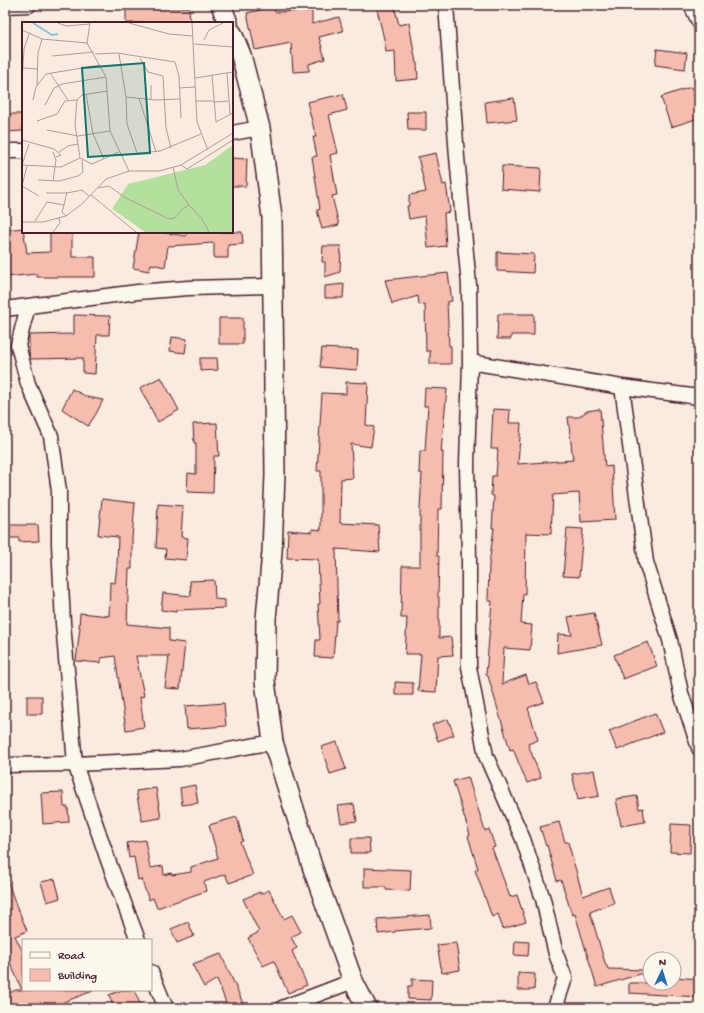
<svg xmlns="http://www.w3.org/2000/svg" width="704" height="1013" viewBox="0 0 704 1013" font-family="'Gochi Hand',sans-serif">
<rect width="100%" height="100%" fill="#faebe0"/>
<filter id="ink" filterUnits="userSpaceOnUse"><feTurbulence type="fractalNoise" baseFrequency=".025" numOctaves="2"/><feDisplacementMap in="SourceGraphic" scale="8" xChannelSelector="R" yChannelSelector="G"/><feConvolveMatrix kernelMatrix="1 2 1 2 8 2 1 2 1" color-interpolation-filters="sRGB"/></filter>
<g filter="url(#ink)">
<path fill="#f6bcae" stroke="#4a1f2b" d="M376 5H394L399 25 409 23 416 63H417L418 79 396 81 395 51 386 52 384 39Z
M154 6V8L189 7 190 23H126V7Z
M273 7 275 12 312 11V24L339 17 343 31 319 37 325 59 309 64V71L293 72 291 43 255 50 247 13Z
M657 49 687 53 685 69 655 65Z
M691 87 699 110V118L671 127 661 97Z
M343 94 347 110 329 115 338 153 330 155 337 195 332 196 339 225 322 229 317 210 320 209 312 157 317 156 313 137H316L307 102Z
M514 98 517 120 487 123 485 102Z
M407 112H426V130H408Z
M5 114H23V131L5 132Z
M436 153 443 185 446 184 450 212 444 213 446 246 428 248 425 216 409 219 407 206H409V195L426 192 418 157Z
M232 158 247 159 246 186H232Z
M502 166 541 168 540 192 501 189Z
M23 228 27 253 50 252V232H72V257H95V277H37V274L5 277V230Z
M139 232H159L186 236V232H242L243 244 228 245V258H214V243L168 246 165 267 151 264 149 271 133 268Z
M323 246H341L340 272 325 277V262H322Z
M497 252 534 254 533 273 497 271Z
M448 273 452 301 447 302 449 346H451V364H430V351H426L425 304 419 305 418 296 392 304 385 280Z
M344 284 343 298H325V286Z
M498 314H534V335H511V339H497Z
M74 315 110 316 109 335H97L95 374 83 373V358L30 359 29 352V335L74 334Z
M219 318H243V344H219Z
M172 337 187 339 185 353 170 351Z
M322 348 358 350 357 370 320 367Z
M200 358H217L218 370 200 371Z
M161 377 179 410 158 422 140 388Z
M346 382 368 383 366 425 374 427 371 447 351 444 353 478 341 479 340 523 378 525 380 552 336 549 338 621H336L333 658 315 657 316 640H320L318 604H320L318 559 287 558 288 530 312 532V529L321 530V471H317L322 393 346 394Z
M425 388 447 389 441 452H443L442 509H438L437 556H439L438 597H439V638L451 637 453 655 438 656 436 692 418 691 421 654H405L407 618H401L402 566H420V509L422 473H419L420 451H425L428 406H424Z
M72 389 87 397 103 400 96 414 88 426 62 409Z
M493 409 510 410 509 423H521L518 464 573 460 568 417H579L587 411 600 409 605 467 612 466 615 520 581 522 579 493 553 495 551 534 526 533 525 594H523L521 624 532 625 530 650 504 648 502 684 526 675 529 684 536 682 544 702 528 708 538 740 528 744 541 778 527 783 513 749 510 750 488 676 486 675 492 601H488L489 564 494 528H492L494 496 491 495 492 476H496L498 449H491Z
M217 423 219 456H214L213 493 187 492 188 473 196 474V443H194L193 424Z
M102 499 135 503 132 538V569H129L127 624 169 628V641L185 643 180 689 165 688 169 656H136L144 696 140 697 144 727 126 730 115 656 101 658V663L76 661 80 627H79L80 613 109 616 110 582 115 583 117 565 118 537 98 535Z
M158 504 183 506 181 537 188 538 186 560 165 558 166 549 156 548Z
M5 525H38L39 541 19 542V538H5Z
M567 528 583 529 579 577 563 576Z
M214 580 215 599 225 600V608L176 610V612L161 610 163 593 191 596 190 581Z
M594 613 602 645 557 653 558 634 572 635 568 617Z
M648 642 657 666 623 679 614 655Z
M395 682 413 683V695H395Z
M27 696H42V714H27Z
M224 703 226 726 187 729 185 706Z
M655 713 663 732 617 750 609 731Z
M448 719 454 735 438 741 432 725Z
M337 742 346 769 330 774 321 747Z
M594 770 599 796 578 800 572 774Z
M468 777 485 831 489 829 495 847 492 848 510 897 517 895 526 922 503 929 498 914 492 917 475 870 478 869 468 836 470 835 453 781Z
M195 785 198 803 182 805 180 788Z
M156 788 161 818 142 821 136 791Z
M63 792 64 807H68L69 822 43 824 41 793Z
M637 796 639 809 643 808 645 822 621 826 616 799Z
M354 804 357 821 341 823 338 806Z
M237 817 243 841 240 842 253 875 229 883 225 874 204 882 206 891 157 908 153 898 149 900 141 879 138 880 134 857 129 858 127 843 145 840 150 868 163 866 164 875 171 873 172 875 191 872V867L218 858 209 825Z
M559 822 565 842H568L583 896 609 887 614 903 590 912 606 966H607L608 969 647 970V972L597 987 575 914 572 915 561 880 557 881 547 845 546 846 540 827Z
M671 824 691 825 690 853 670 852Z
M351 838H369L370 853H351Z
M364 868 411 870 410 891 386 890V887H364Z
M7 879 18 911H19L27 931 15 936 23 952V990H93V991L48 1008H5V995L16 990H22L5 951V880Z
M55 879 60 898 47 902 41 882Z
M269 890 284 919 292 915 301 932 291 937 297 948 292 951 307 985 288 993 274 961 263 966 248 938 259 932 243 899 260 892V894Z
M430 915 431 928 395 931V932L378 934 377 919Z
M188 922 194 936 177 943 171 929Z
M515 941 529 942 528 956 514 955Z
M456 943 460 970 442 973 437 945Z
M221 954 235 985 245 1008H228L217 979 204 987 192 964Z
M518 973 535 974 534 990H518Z
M674 977 699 979V997L629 993V983H674Z
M412 979 432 980 431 1000 408 999V986H412Z
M122 990H134L142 1008H114L109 995Z"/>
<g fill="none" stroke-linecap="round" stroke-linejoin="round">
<defs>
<path id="street" d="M446 5 457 157 469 285 470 362
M691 5 699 22
M5 6 29 5
M232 133 260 128
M5 151H23
M28 306 18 345 28 384 51 436 59 491V544L63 623 75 764 109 863 138 940
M5 309 138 292 188 288 272 286
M622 387 646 562 670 640 681 693 699 748
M5 765 75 764 180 759 273 742
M151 972 166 1008
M282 1008 353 981
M555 1008 565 978 556 954 543 899 523 839 486 756 469 667V558L467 465 470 362 622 387 699 397"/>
<path id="secondary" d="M221 5 228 23
M232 33 241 55 260 128 272 217 275 474 272 552 266 619 265 681 273 742 313 869 353 981 367 1008"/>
</defs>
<use href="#street" stroke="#4a1f2b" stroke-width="17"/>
<use href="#secondary" stroke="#4a1f2b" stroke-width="22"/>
<use href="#street" stroke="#fbf7ec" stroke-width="14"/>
<use href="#secondary" stroke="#fbf7ec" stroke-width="19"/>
</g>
</g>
<g transform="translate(22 22)">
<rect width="211" height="211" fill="#faebe0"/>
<path d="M211 123V210H123L90 187 106 162 183 143Z" fill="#b4e09e"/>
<path fill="none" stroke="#81c2e1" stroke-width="2" d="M11 1 30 13 36 12"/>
<path fill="none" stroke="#b49998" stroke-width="1" d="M36 1 44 4 68 2M68 1 65 21 84 55 88 109 107 149M107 1 147 12 171 14M170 1 175 100 186 128M0 8 20 17 65 21M182 18 187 8 201 1M172 22 211 25M73 32 95 31 153 40 157 54 159 96M97 32 104 75M30 34 72 30M118 36 126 50 141 54 144 106 149 126M1 46 15 47M28 51 46 78M205 51 208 92M190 53 194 100 211 91M173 56 211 50M0 60 2 27 7 12M15 63 16 31 20 17M129 63V77M157 66 173 65M85 69 60 73 55 78 53 102 58 136 70 142 97 130M64 72 71 112 82 137M117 76 134 130M11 78 14 65 24 52 78 43M173 79H192M192 80 206 79M23 83 32 66 40 62 84 55M15 99 35 92 43 79 55 78M25 108 56 114 88 109M0 118 32 127 39 133 34 135M31 130 34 138 31 159M37 130 46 124 56 122M115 131 105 102 104 75 133 78 158 77M99 133 138 129 179 112M0 143 39 145 58 136M0 143 7 122M159 143 165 147 211 118M151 145 156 168 167 183M16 158 37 159 56 154 61 150 60 138M0 164 5 144M0 164 17 174M76 166 87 164 102 175 147 197 153 196 160 187 167 183 180 197 187 210M24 171H45L60 168 67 174M69 173 114 210M42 183 45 170M13 199 25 180 42 183 40 190 44 194M0 200H21L44 194 60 182 84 157 107 149H137L159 143 211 111M31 210 38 201 37 196"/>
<path fill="#0f766e" fill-opacity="0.15" stroke="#0f766e" stroke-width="2" d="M122 41 128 131 66 135 60 46Z"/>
<rect width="211" height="211" fill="none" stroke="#4a1f2b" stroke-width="2"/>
</g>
<rect width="704" height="1013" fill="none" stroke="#fbf7ec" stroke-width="20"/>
<rect x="10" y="10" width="684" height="993" fill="none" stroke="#4a1f2b" stroke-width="1.5" filter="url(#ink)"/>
<rect x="22" y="939" width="130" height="52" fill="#fbf7ec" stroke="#b4a19f"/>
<rect x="30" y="952" width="20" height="6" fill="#fbf7ec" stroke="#b4a19f"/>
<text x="58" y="959" font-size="12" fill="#4a1f2b">Road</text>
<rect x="30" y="969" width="20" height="12" fill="#f6bcae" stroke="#b4a19f"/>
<text x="58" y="979" font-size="12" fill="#4a1f2b">Building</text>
<g transform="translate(662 971) rotate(4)"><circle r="19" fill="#fbf7ec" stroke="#b4a19f"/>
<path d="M0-3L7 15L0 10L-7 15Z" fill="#1f6fb2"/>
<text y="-6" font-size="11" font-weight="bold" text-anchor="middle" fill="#4a1f2b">N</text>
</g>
</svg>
